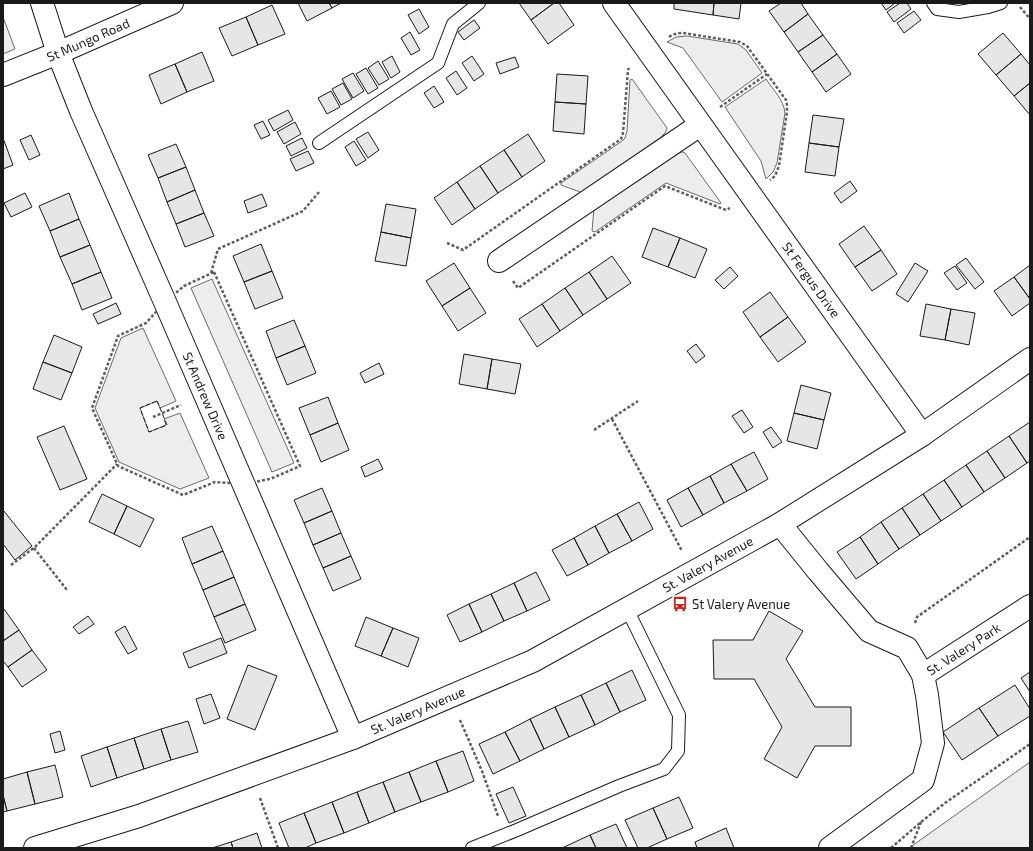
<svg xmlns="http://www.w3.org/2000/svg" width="1033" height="851" viewBox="0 0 1033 851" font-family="'Exo 2',sans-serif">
<rect width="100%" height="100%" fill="#fff"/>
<path fill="#ededed" stroke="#6a6a6a" d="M3 17 15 49 3 54Z
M687 36 738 44 746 50 762 73 722 102 683 48 667 42 676 37Z
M632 79 667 128 665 133 660 138 583 193 561 185V183L622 141 625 138 627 131 630 80Z
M766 79C773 90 784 100 785 113L777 163 773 172 766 179 761 161 725 107Z
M678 152H683L685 153 721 203 720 204 666 183 595 232 592 231 594 208Z
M212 279 294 463 272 472 191 288Z
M143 328 176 401 160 408 157 401 140 408 149 432 166 425 164 419 180 413 209 478 180 489 119 462 95 408 121 338Z
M1030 762V848H909Z"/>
<path fill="#e6e6e6" stroke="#1a1a1a" d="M298 3H329L332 8 307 21Z
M329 3H341L332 8Z
M519 3H554L531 20Z
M554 3H559L574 25 548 44 531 20Z
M674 3H714L713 15 674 9Z
M714 3H741L739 19 713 15Z
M781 3H801L808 14 784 32 769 11Z
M881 3H895L886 10Z
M900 3H907L911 9 894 22 887 12Z
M272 5 285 34 258 45 246 17Z
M419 9 429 27 419 34 408 15Z
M914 11 921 20 904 33 897 23Z
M808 14 823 35 798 52 784 32Z
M246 17 258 45 232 56 219 28Z
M474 20 480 28 464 40 458 32Z
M410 32 420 50 411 55 401 38Z
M1003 33 1021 54 996 75 978 54Z
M823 35 837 54 812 72 798 52Z
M202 52 214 81 187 92 175 64Z
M837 54 851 74 826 92 812 72Z
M1021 54 1030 65V83L1014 96 996 75Z
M392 56 400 72 391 78 382 62Z
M472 56 484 74 474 81 462 63Z
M515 57 519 67 500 74 496 63Z
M378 61 389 79 379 85 368 68Z
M175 64 187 92 161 104 149 75Z
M366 68 378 88 368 94 356 74Z
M456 71 467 88 457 95 446 78Z
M353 73 364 91 353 98 342 79Z
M557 74 588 76 586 104 555 102Z
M343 83 352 99 341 105 332 89Z
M1030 83V115L1014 96Z
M434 86 444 102 434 108 424 93Z
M331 91 340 107 327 114 318 98Z
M555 102 586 104 584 134 553 131Z
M288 110 293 120 274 131 268 120Z
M813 115 844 119 839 147 809 143Z
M263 121 270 135 261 139 254 125Z
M295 122 301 134 284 144 277 132Z
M368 132 379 150 368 158 356 139Z
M528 134 545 161 522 177 504 150Z
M31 135 40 155 29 160 20 140Z
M3 138 13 165 3 169Z
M302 138 307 148 291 156 286 146Z
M354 141 366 160 356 166 345 147Z
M809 143 839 147 835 176 805 172Z
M176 144 186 167 158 178 148 155Z
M504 150 522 177 498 193 480 166Z
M308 151 314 163 296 171 290 159Z
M480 166 498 193 475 209 457 182Z
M186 167 195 190 167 202 158 178Z
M850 181 857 191 841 203 834 193Z
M457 182 475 209 452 225 434 198Z
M195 190 204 213 176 224 167 202Z
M25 193 32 207 11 217 4 203Z
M69 193 79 219 50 231 39 206Z
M262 194 267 206 248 213 244 201Z
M386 204 416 209 411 238 381 232Z
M204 213 214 236 185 247 176 224Z
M79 219 90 245 60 257 50 231Z
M864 226 881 250 855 267 839 244Z
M653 228 680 238 668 267 642 257Z
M381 232 411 238 406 266 375 261Z
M680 238 707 249 695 278 668 267Z
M261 244 272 271 244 282 233 256Z
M90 245 101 272 72 284 60 257Z
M881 250 897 274 872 291 855 267Z
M612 256 631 283 607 299 589 272Z
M966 258 984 282 975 289 956 265Z
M454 263 470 288 442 306 426 281Z
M915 263 928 271 908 302 896 294Z
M1030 265V299L1014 277Z
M955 266 967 283 957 290 944 273Z
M730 267 738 276 724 289 715 280Z
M272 271 283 298 255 309 244 282Z
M101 272 112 298 82 310 72 284Z
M589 272 607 299 583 315 565 288Z
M1014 277 1030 299V303L1012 316 994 291Z
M470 288 486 313 458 331 442 306Z
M565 288 583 315 560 331 542 304Z
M770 292 788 317 760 337 743 312Z
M116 303 121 314 98 324 93 314Z
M542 304 560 331 537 347 519 319Z
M926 304 951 309 945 340 920 336Z
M951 309 975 313 969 345 945 340Z
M788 317 806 342 778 362 760 337Z
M294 320 305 346 276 358 266 331Z
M54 335 82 347 72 373 43 362Z
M696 344 705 356 696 363 687 351Z
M305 346 316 373 287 385 276 358Z
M464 354 492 359 487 389 459 384Z
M492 359 521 364 515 394 487 389Z
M43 362 72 373 61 400 33 389Z
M379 363 384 374 365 383 360 373Z
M801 385 831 393 824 420 794 413Z
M328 397 338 423 310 435 299 408Z
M742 410 753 427 744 433 732 416Z
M794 413 824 420 817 449 787 441Z
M1030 422V461L1027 463 1009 436Z
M338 423 349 450 321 462 310 435Z
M64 426 87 479 60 490 37 437Z
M771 427 782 442 773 448 763 432Z
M1009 436 1027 463 1005 478 987 451Z
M987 451 1005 478 984 492 966 465Z
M754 452 768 479 747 491 731 464Z
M378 459 383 469 365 477 361 467Z
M731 464 747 491 724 503 710 476Z
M966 465 984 492 962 507 944 480Z
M710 476 724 503 703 515 688 488Z
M944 480 962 507 941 521 923 494Z
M322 488 332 511 304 523 294 500Z
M688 488 703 515 681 527 667 500Z
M102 494 127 506 114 534 89 522Z
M923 494 941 521 920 535 902 508Z
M639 502 653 529 632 541 617 514Z
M127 506 154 519 140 547 114 534Z
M902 508 920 535 899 549 881 522Z
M3 510 32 546 15 560 3 544Z
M332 511 341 533 313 545 304 523Z
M617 514 632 541 609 553 595 526Z
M881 522 899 549 878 564 860 537Z
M212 526 223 551 192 564 182 538Z
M595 526 609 553 588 565 574 538Z
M341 533 351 556 323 568 313 545Z
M860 537 878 564 856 579 837 552Z
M574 538 588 565 567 576 552 550Z
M223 551 234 577 203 590 192 564Z
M351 556 361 579 333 591 323 568Z
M536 572 550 600 527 611 514 583Z
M234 577 245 604 214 617 203 590Z
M514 583 527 611 504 621 491 594Z
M491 594 504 621 482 632 469 604Z
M245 604 256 630 225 643 214 617Z
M469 604 482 632 460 642 447 615Z
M4 609 19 630 3 641V610Z
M769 611 803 631 786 659 815 707H851V746H815L797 778 764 759 782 727 754 679H714L713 640H753Z
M88 616 94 624 79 634 73 627Z
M366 617 393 628 381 656 355 646Z
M125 626 137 649 128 654 115 632Z
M393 628 419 638 408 667 381 656Z
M19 630 32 650 8 667 3 661V641Z
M221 638 227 653 189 668 183 653Z
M32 650 47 670 22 687 8 667Z
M248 665 277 676 255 730 227 719Z
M632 670 646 700 620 712 606 683Z
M1030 672V692L1021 678Z
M606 683 620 712 595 725 581 695Z
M1015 685 1030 709V716L998 736 979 708Z
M211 694 220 718 204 724 196 699Z
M581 695 595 725 569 737 555 707Z
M555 707 569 737 544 749 530 719Z
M979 708 998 736 962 760 943 732Z
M530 719 544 749 520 761 505 732Z
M188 721 198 752 171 760 161 729Z
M161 729 171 760 144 769 134 738Z
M60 731 65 750 55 753 50 734Z
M505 732 520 761 493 774 479 744Z
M134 738 144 769 117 778 107 747Z
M107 747 117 778 91 787 81 756Z
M463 751 474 781 448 792 436 761Z
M436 761 448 792 421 802 409 772Z
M55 765 63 797 35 804 27 772Z
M27 772 35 804 7 811 3 795V779Z
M409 772 421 802 395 812 383 782Z
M383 782 395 812 369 823 357 792Z
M513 787 526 816 509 823 496 794Z
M357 792 369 823 344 833 332 802Z
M3 795 7 811 3 812Z
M679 797 693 828 667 839 653 808Z
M332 802 344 833 316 843 304 813Z
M653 808 667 839 647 848H638L625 820Z
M304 813 316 843 305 848H289L279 823Z
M616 824 627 848H596L590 835Z
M726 828 734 848H697L695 842Z
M257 833 262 848H233L231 842Z
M590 835 596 848H562Z
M231 842 233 848H212Z"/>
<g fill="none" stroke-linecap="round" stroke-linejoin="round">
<defs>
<path id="service" d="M933 3 937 9 959 12 988 7 1001 3
M319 143 438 63 453 24 479 3
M472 848 517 830 619 786 664 769 678 751 679 715 627 609"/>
<g id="minor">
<path id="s1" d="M42 3 58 53 81 111 165 302 353 738"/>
<path id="s2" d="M614 3 922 435"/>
<path id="s3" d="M3 75 58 53 172 3"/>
<path d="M499 261 700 125"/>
<path d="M780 524 818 571 869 631 907 648 923 675 927 695 933 743 923 780 830 848"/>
<path id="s4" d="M923 675 1030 606"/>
<path id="s5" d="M35 848 139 816 353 738 533 661 780 524 922 435 1030 359"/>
</g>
</defs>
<use href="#service" stroke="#1a1a1a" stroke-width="14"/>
<use href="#minor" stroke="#1a1a1a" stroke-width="24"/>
<path stroke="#5f5f5f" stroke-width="2.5" stroke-dasharray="3 2" stroke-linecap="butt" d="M1020 7 1030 19
M669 37C673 34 678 33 683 33L740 42 747 46 786 100 787 105V112L779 166 775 176 770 180
M720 107 767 74
M447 243 463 250 621 139 623 133 628 70 629 68
M214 272 300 466 270 479 244 484 215 482 183 495 118 466 92 408 118 336 146 323 165 302 184 286Z
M211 273 218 249 303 211 319 192
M513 281 518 288 665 186 726 210 730 208
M153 417 181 405
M612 419 682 551
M594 430 638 401
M34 548 67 590
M11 565 35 547 117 464
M915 623 917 617 1030 537
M460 720 482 771 498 816
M260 798 278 848
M891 848 921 822 945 803 1030 744
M911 848 921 822"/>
<use href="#service" stroke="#fff" stroke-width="12"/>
<use href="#minor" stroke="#fff" stroke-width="22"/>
<path stroke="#1a1a1a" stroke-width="1" stroke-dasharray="5 2" stroke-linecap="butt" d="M157 401 167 425 149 432 140 408Z"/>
</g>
<defs>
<symbol id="bus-bare" viewBox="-9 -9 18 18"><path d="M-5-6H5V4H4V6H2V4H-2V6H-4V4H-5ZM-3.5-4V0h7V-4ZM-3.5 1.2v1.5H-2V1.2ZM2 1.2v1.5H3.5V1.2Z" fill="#c62828" stroke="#fff" stroke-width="2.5" paint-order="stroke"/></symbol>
</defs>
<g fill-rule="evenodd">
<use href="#bus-bare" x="669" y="593" width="22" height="22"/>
</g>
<g text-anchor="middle" stroke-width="3" stroke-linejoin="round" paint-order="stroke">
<g font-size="13" fill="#1a1a1a" stroke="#fff">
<text dy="5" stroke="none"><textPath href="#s3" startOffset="92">St Mungo Road</textPath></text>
<text dy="5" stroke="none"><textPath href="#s2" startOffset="340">St Fergus Drive</textPath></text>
<text dy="5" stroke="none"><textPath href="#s1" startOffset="426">St Andrew Drive</textPath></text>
<text dy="5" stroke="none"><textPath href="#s5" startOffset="732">St. Valery Avenue</textPath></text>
<text dy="5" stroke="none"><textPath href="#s4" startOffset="48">St. Valery Park</textPath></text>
<text dy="5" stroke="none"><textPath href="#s5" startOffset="407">St. Valery Avenue</textPath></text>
</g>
<g font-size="13" fill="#1a1a1a" stroke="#fff" text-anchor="start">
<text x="692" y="609">St Valery Avenue</text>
</g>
</g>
<rect width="1033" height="851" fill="none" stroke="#1a1a1a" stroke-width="8"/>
</svg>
